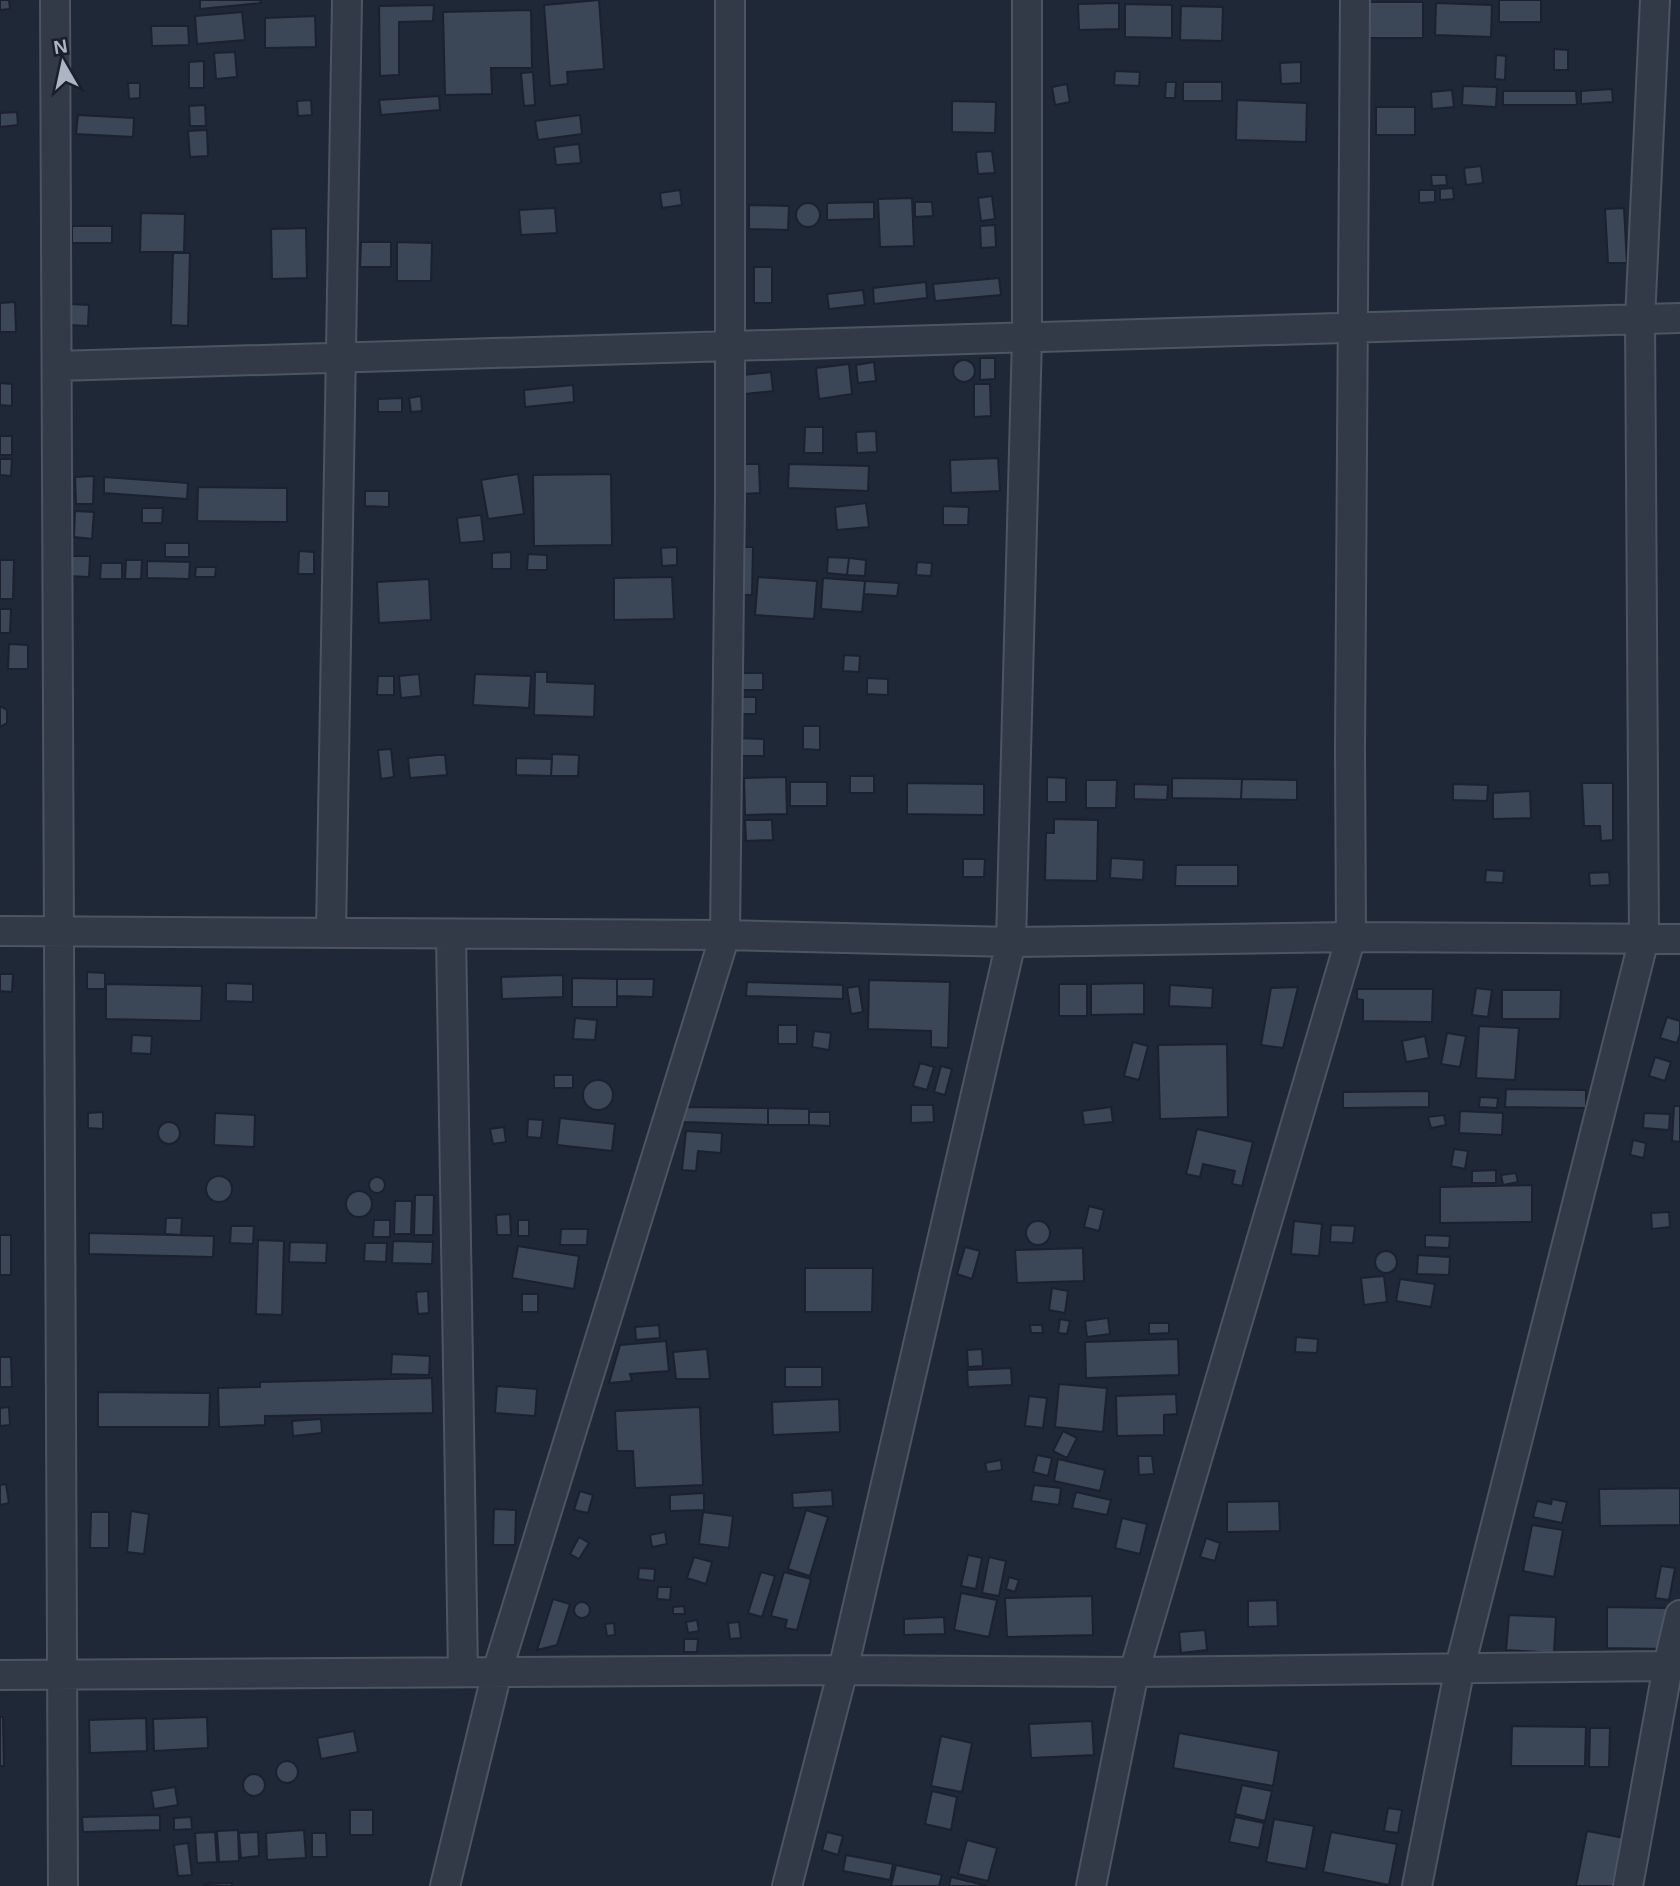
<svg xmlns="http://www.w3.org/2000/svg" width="1680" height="1886" viewBox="0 0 1680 1886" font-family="Arial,sans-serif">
<rect width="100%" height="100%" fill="#1f2837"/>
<path fill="#3b4657" stroke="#1b212e" stroke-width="2" d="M0 0H9L10 9 0 10Z
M200 0H260L261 3 200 9Z
M599 0 604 69 567 72 568 84 550 86 544 5Z
M1499 0H1541V22H1499Z
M1360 2H1423V38H1361Z
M1119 3V29L1079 30 1078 4Z
M1436 3 1492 5 1491 37 1435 35Z
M1125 4 1172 5V38L1125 37Z
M434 5 433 21 399 22V75L380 76 379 6Z
M1181 6 1223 7 1222 41 1180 40Z
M531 10 532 68H491L492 94 445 95 443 12Z
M242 12 245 40 197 44 195 16Z
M315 16 316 47 265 48V18Z
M151 26H188L189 45 152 46Z
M1554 49 1568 50V70H1554Z
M235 52 237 77 216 79 214 53Z
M1496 55 1506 56 1505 80 1495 79Z
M204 61V88H189V62Z
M1301 62V83L1281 84 1280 63Z
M1115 71 1140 72 1139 86 1114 85Z
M533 72 535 105 524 106 521 73Z
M1166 82H1176L1175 98H1165Z
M1183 82H1222V101H1183Z
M128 83H140V98L129 99Z
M1067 84 1070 102 1055 105 1052 87Z
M1463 86 1497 87 1496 107 1462 105Z
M1612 89 1613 102 1581 104V91Z
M1452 90 1454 107 1432 109 1431 92Z
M1503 91H1576L1577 105H1503Z
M439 96 440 110 381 115 379 100Z
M311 100 312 115 298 116 297 101Z
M1237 100 1307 103 1306 142 1236 140Z
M952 101 996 102 995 133 952 132Z
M205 105 206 126H190L189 106Z
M1376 107H1415V135H1376Z
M17 112 18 125 0 127V113Z
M78 115 134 118 133 137 76 134Z
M580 115 582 134 538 140 535 121Z
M207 130 208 156 190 157 188 131Z
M579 144 581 163 556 165 554 147Z
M992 151 995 173 978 174 976 152Z
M1481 166 1483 183 1466 185 1464 168Z
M1431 175H1446L1447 185 1432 186Z
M1453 188 1454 199 1440 200V189Z
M680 190 682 205 662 208 660 193Z
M1419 190H1435V202L1419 203Z
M992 196 995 219 981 221 978 198Z
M912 198 914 246 880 247 878 199Z
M874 202V219L827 220V203Z
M915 202H932L933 216 915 217Z
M796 215a12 12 0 1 1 24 0a12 12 0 1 1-24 0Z
M749 205 789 206 788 230 749 229Z
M555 208 557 233 521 235 519 210Z
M1624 208 1627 263H1608L1605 209Z
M141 213 185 214 184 252H140Z
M995 225 996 247 981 248 980 226Z
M72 226H112V243H72Z
M306 228 307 278 272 279 271 229Z
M361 242H391V267H360Z
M397 242 432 243 431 281H397Z
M173 253H190L188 326 171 325Z
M754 267H772V303H754Z
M999 278 1001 295 935 301 933 284Z
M926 282 927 298 874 304 873 288Z
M863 290 865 305 829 309 827 294Z
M15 302 16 332H0V303Z
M69 304 89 305 88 326 69 325Z
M980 358H995V379L980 380Z
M953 371a11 11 0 1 1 22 0a11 11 0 1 1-22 0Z
M874 362 876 381 858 383 856 365Z
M849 364 852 394 819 399 816 368Z
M771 372 773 391 745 394 743 375Z
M0 383 12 384V406L0 405Z
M974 384H990L991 416 974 417Z
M573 385 574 402 525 407 524 390Z
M421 396 422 411 411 412 409 398Z
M402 398V412H378V399Z
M805 427H823V453H804Z
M876 431 877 452 857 453 856 432Z
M0 436H12V455H0Z
M998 458 1000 491 951 493 950 460Z
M0 459H12L11 476 0 475Z
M741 464H759L760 493 742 494Z
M789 464 869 466 868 491 788 488Z
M518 474 524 514 488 519 481 480Z
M611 474 612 545 534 546 533 475Z
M94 476 93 504H76L75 477Z
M104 477 188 483 187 499 104 493Z
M198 487 287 488V522L197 521Z
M365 491H389V507L365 506Z
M866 503 869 527 837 530 835 507Z
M943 506 969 507 968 525H943Z
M142 508H163L162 523H142Z
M75 511 94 512 92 539 74 537Z
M481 515 484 541 460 543 457 518Z
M165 543H189V557H165Z
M677 547V565L662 566 661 548Z
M737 547H753L752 595H737Z
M299 551 314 552V574H298Z
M511 552V569H492V553Z
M528 554 547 555V570H527Z
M69 556H90L89 577 68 576Z
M828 557 849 558 847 575 827 573Z
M849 558 866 560 865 576 847 575Z
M0 560H14L13 599H0Z
M126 560H142L141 579H125Z
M147 561 190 562 189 579 147 578Z
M917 562 932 563 931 576 916 575Z
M101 563H122V579H100Z
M196 567H216L215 577H195Z
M672 577 674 619 614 620V578Z
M758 577 817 581 814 619 755 615Z
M823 578 865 581 862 612 821 609Z
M429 579 431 620 379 623 377 582Z
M865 581 899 583 897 596 864 594Z
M0 609H11L10 633H0Z
M9 644 28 645V669H8Z
M844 655 860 656 859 672 843 671Z
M535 672H547V682L595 684 594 717 534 715Z
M737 673H763V690H736Z
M419 674 421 696 401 698 399 676Z
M475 674 531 676 529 708 473 705Z
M378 676H394V695H377Z
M867 678 888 679V695L867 694Z
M732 697H756V714H732Z
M0 706 7 710V723L0 727Z
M803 726H820V750L803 749Z
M735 738 764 739V756H735Z
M391 749 394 777 381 779 378 750Z
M552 754 579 755 578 776H551Z
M437 755H445L447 775 410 778 408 758Z
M516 758 552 759 551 776 516 775Z
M850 776H874V793H850Z
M786 777 787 814 745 815 744 778Z
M1047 777 1066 778V802H1047Z
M1172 778 1242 779 1241 799 1172 798Z
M1242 779 1297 780V800L1241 799Z
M1086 780H1117L1116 808H1086Z
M790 782H827V806H790Z
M907 783 984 784V815L907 814Z
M1582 783H1613V840L1601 841 1600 826H1584Z
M1134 784 1168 785 1167 800 1134 799Z
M1453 784 1488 785 1487 801 1453 800Z
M1530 791 1531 818 1493 819V793Z
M1054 819 1098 820 1097 881 1045 880 1046 833H1054Z
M745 820H772L773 840 746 841Z
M1111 858 1144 860 1143 880 1110 878Z
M963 859H985L984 877H963Z
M1176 865H1238V886H1175Z
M1486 870 1504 871 1503 883 1485 882Z
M1609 872 1610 885 1590 886 1589 873Z
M87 972 105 973V989H87Z
M0 974H13L12 992 0 991Z
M563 975V997L502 999 501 977Z
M572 978 617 979V1007H572Z
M617 979H654L653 997 617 996Z
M869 980 950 982 948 1048 931 1047V1031L868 1029Z
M747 982 843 985V999L746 996Z
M226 983 253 984V1002L226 1001Z
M1144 983V1014L1091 1015V984Z
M106 984 202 986 201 1021 106 1019Z
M1059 984H1087V1016H1059Z
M1170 985 1213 988 1212 1008 1169 1006Z
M859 986 863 1012 851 1014 847 988Z
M1298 987 1283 1048 1261 1045 1271 988Z
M1476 988 1492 990 1488 1017 1472 1015Z
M1357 989H1433L1432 1022 1363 1021V1000L1357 999Z
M1502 990H1561L1560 1019H1502Z
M1667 1017 1680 1021V1034L1677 1043 1660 1038Z
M575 1018 597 1020 595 1040 573 1039Z
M778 1025H797V1044H778Z
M1479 1026 1519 1028 1515 1080 1476 1078Z
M814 1031 831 1033 829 1050 812 1047Z
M1447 1033 1466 1036 1460 1067 1441 1064Z
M132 1035 152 1036 151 1054 131 1053Z
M1425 1036 1429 1058 1406 1062 1402 1041Z
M1133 1042 1148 1046 1139 1080 1124 1076Z
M1227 1044 1228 1117 1160 1119 1158 1045Z
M1655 1057 1671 1062 1665 1081 1649 1076Z
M920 1063 934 1067 927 1090 913 1086Z
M941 1066 952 1069 945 1095 934 1092Z
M554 1075H573V1088H554Z
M583 1095a15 15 0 1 1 30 0a15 15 0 1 1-30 0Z
M1506 1089 1586 1090V1108L1505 1107Z
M1429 1091V1107L1343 1108V1092Z
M1480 1097 1498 1098 1497 1108 1479 1107Z
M911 1105H933L934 1122 911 1123Z
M1674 1106H1680V1142L1672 1141Z
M683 1107 768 1108V1125L683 1122Z
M1111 1107 1113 1122 1084 1125 1082 1111Z
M768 1108 809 1109V1125H768Z
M1460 1111 1503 1113 1502 1135 1459 1133Z
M103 1112V1129L88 1128V1113Z
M809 1112H830V1126L809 1125Z
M215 1113 255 1115 254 1147 214 1145Z
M1644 1113 1670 1114 1669 1130 1643 1128Z
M1444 1115 1446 1125 1431 1128 1428 1117Z
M560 1118 615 1124 612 1151 557 1145Z
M528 1119 543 1120 541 1138 527 1137Z
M158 1133a11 11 0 1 1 22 0a11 11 0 1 1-22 0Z
M504 1127 506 1142 493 1144 490 1129Z
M1197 1129 1253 1142 1242 1186 1232 1184 1235 1171 1203 1164 1200 1177 1186 1174Z
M686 1131 722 1133 721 1153 698 1151 696 1171 682 1170Z
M1633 1140 1646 1143 1644 1158 1630 1155Z
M1454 1149 1468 1151 1465 1169 1451 1166Z
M1496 1170V1183H1472V1171Z
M1516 1173 1518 1182 1503 1185 1501 1175Z
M206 1189a13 13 0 1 1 26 0a13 13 0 1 1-26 0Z
M369 1185a8 8 0 1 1 16 0a8 8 0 1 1-16 0Z
M1532 1185V1222L1440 1223V1187Z
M346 1204a13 13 0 1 1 26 0a13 13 0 1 1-26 0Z
M415 1195H434L433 1235H414Z
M395 1201H412L411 1234H394Z
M1089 1206 1104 1210 1099 1231 1084 1227Z
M1669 1212 1670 1227 1652 1229 1651 1213Z
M510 1214 511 1235H497L496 1215Z
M166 1218H182L181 1235 165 1234Z
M374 1220H390V1237H373Z
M518 1220H529V1236H518Z
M1294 1221 1322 1224 1319 1256 1291 1254Z
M1026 1233a12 12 0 1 1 24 0a12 12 0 1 1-24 0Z
M1331 1225 1355 1226 1353 1243 1330 1242Z
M231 1226H254L253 1244 230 1243Z
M561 1229H588L587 1245H560Z
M89 1233 214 1236 213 1257 89 1254Z
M0 1235H11V1275H0Z
M1425 1235 1450 1236 1449 1248 1425 1247Z
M258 1240 284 1241 282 1315 256 1314Z
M393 1241 433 1242 432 1264 392 1263Z
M290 1242 327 1243 326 1263 289 1262Z
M365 1243H387L386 1262 364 1261Z
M518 1246 579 1256 574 1289 512 1278Z
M965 1247 980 1251 972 1279 957 1274Z
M1083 1248 1084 1281 1017 1283 1015 1250Z
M1375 1262a11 11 0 1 1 22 0a11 11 0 1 1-22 0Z
M1418 1255 1450 1257 1449 1275 1417 1274Z
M805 1268H873L872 1312H805Z
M1384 1276 1387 1302 1364 1305 1361 1278Z
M1400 1279 1435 1284 1431 1307 1396 1301Z
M1052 1288 1068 1291 1065 1313 1049 1310Z
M428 1291 429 1313 418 1314 416 1292Z
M522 1294H538V1312H522Z
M1108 1318 1110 1334 1087 1337 1085 1321Z
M1060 1319 1070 1321 1067 1334 1058 1333Z
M1149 1323H1169V1333L1149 1334Z
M659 1325 660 1338 636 1340 635 1327Z
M1030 1325H1042L1043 1333H1031Z
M1296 1337 1318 1339 1317 1353 1295 1352Z
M1178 1339 1179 1375 1086 1378 1085 1342Z
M666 1341 669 1371 630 1374 632 1381 609 1383 620 1345Z
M707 1349 710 1379H676L673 1352Z
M982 1349 983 1366 968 1367 967 1350Z
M392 1354 430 1356 429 1375 391 1374Z
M0 1357H11L12 1387H0Z
M785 1367H822V1387H785Z
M1011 1368 1012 1385 968 1387 967 1370Z
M432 1378 433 1413 265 1416V1425L219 1427 218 1388 260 1387V1382Z
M1059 1384 1107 1388 1103 1432 1055 1427Z
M497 1386 537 1389 535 1416 495 1413Z
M98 1392 210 1393 209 1427H98Z
M1176 1394 1177 1414 1164 1415V1435L1117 1436 1116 1396Z
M1029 1396 1047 1398 1043 1428 1025 1426Z
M839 1399 840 1432 773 1435 772 1402Z
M9 1407 10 1425 0 1426V1408Z
M700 1407 703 1485 635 1488 633 1451H617L615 1411Z
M321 1419 322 1433 293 1436 292 1421Z
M1063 1431 1077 1438 1067 1458 1053 1451Z
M1037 1455 1052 1458 1048 1476 1033 1472Z
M1138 1456H1152L1154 1474 1139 1475Z
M1058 1459 1105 1470 1100 1491 1054 1481Z
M1001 1460 1002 1470 987 1472 985 1463Z
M6 1484 9 1503 0 1505V1485Z
M1034 1485 1061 1488 1059 1505 1031 1501Z
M1680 1488V1525L1600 1526 1599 1489Z
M832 1490 833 1506 793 1508 792 1493Z
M580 1491 593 1495 588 1513 574 1510Z
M1076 1492 1111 1500 1107 1515 1072 1508Z
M704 1493V1510L670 1511V1495Z
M1552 1499 1567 1502 1562 1523 1533 1517 1537 1501 1551 1504Z
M1279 1501 1280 1531 1227 1532V1502Z
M494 1509 516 1510 515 1545H493Z
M806 1510 828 1517 810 1576 788 1569Z
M131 1511 149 1514 144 1554 127 1552Z
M91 1512H109V1548H90Z
M703 1512 733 1516 729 1548 699 1544Z
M1122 1518 1147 1524 1140 1554 1115 1548Z
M1532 1525 1563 1530 1554 1577 1523 1571Z
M665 1532 667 1544 652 1547 650 1535Z
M579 1537 589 1543 579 1559 570 1554Z
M1206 1538 1220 1543 1215 1561 1200 1557Z
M968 1555 982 1558 976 1589 961 1586Z
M694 1557 712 1562 706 1584 687 1578Z
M989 1557 1006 1561 999 1596 982 1593Z
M1661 1566 1675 1568 1669 1600 1655 1598Z
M639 1568 655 1569 654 1581 638 1579Z
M761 1572 775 1576 762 1617 748 1613Z
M784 1572 811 1579 797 1630 785 1628 787 1620 771 1616Z
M1009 1577 1019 1580 1015 1592 1006 1589Z
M658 1587H671L670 1600 657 1599Z
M961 1593 997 1600 989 1637 954 1630Z
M1092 1596 1093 1635 1007 1637 1005 1598Z
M553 1599 570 1604 557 1645 537 1650Z
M1277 1600 1278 1626 1248 1627V1601Z
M574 1610a8 8 0 1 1 16 0a8 8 0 1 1-16 0Z
M684 1606 685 1614H673V1607Z
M1607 1607 1666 1608V1649L1607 1648Z
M1509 1615 1556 1617 1554 1653 1506 1650Z
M944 1617 945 1634 904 1635V1619Z
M697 1620 699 1631 688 1633 686 1622Z
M739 1622 741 1638 730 1639 728 1623Z
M614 1623 615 1635 607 1636 605 1624Z
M1205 1630 1207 1650 1181 1653 1179 1632Z
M684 1639H698L697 1652H684Z
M0 1717H3L4 1766H0Z
M207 1717 208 1748 154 1751 153 1719Z
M146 1718 147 1751 90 1753 89 1720Z
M1092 1721 1094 1755 1031 1758 1029 1724Z
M1512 1726 1586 1727 1585 1766H1511Z
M1590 1728H1610L1609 1767H1589Z
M354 1731 358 1752 321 1759 317 1738Z
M1179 1733 1279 1751 1273 1786 1173 1768Z
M941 1736 972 1743 962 1792 931 1786Z
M276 1772a11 11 0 1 1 22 0a11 11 0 1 1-22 0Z
M243 1785a11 11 0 1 1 22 0a11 11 0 1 1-22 0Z
M1242 1785 1272 1791 1265 1821 1235 1814Z
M175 1787 178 1805 154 1809 151 1791Z
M932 1791 957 1797 951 1830 925 1824Z
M1388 1808 1402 1810 1398 1833 1384 1831Z
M350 1810H373V1835H350Z
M160 1815V1830L83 1832 82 1817Z
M191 1817 192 1829 174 1830V1818Z
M1235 1817 1264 1823 1259 1848 1229 1842Z
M1274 1819 1314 1826 1306 1869 1266 1862Z
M238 1830 239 1861 219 1862 217 1831Z
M304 1830 306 1858 267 1860 266 1833Z
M1587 1831 1624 1838 1615 1886H1576Z
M215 1832 217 1862 197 1863 195 1833Z
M258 1832 259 1856 241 1858 239 1833Z
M827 1832 843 1836 838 1855 822 1850Z
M1331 1832 1397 1844 1389 1885 1323 1872Z
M312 1833H326L327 1857H312Z
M967 1840 997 1848 988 1881 958 1874Z
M188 1843 192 1875 178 1876 174 1845Z
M846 1855 893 1864 890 1880 843 1871Z
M896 1865 942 1875 939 1886H891Z
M951 1877 988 1886H949Z
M232 1883V1886H204V1884Z"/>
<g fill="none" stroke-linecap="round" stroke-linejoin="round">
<defs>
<path id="minor" d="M55 0 63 1886
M57 366 1680 318
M0 931 725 935 1011 942 1351 937 1680 939
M331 933 347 0
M451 934 463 1672
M0 1675 843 1670 1134 1672 1668 1666
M445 1886 497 1672 725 935 730 499V0
M787 1886 843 1670 1011 942 1027 337V0
M1091 1886 1134 1672 1351 937 1350 749 1355 0
M1417 1886 1460 1667 1644 939 1640 319 1655 0
M1628 1886 1668 1666 1680 1615"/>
</defs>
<use href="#minor" stroke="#4d5562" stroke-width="32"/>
<use href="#minor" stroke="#333a47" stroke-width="28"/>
</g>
<g transform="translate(63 63) rotate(351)" stroke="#19202c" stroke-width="5" paint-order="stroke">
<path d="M0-5L12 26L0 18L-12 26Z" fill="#adb5c4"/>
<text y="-10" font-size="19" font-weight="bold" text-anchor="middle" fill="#adb5c4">N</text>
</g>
</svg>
